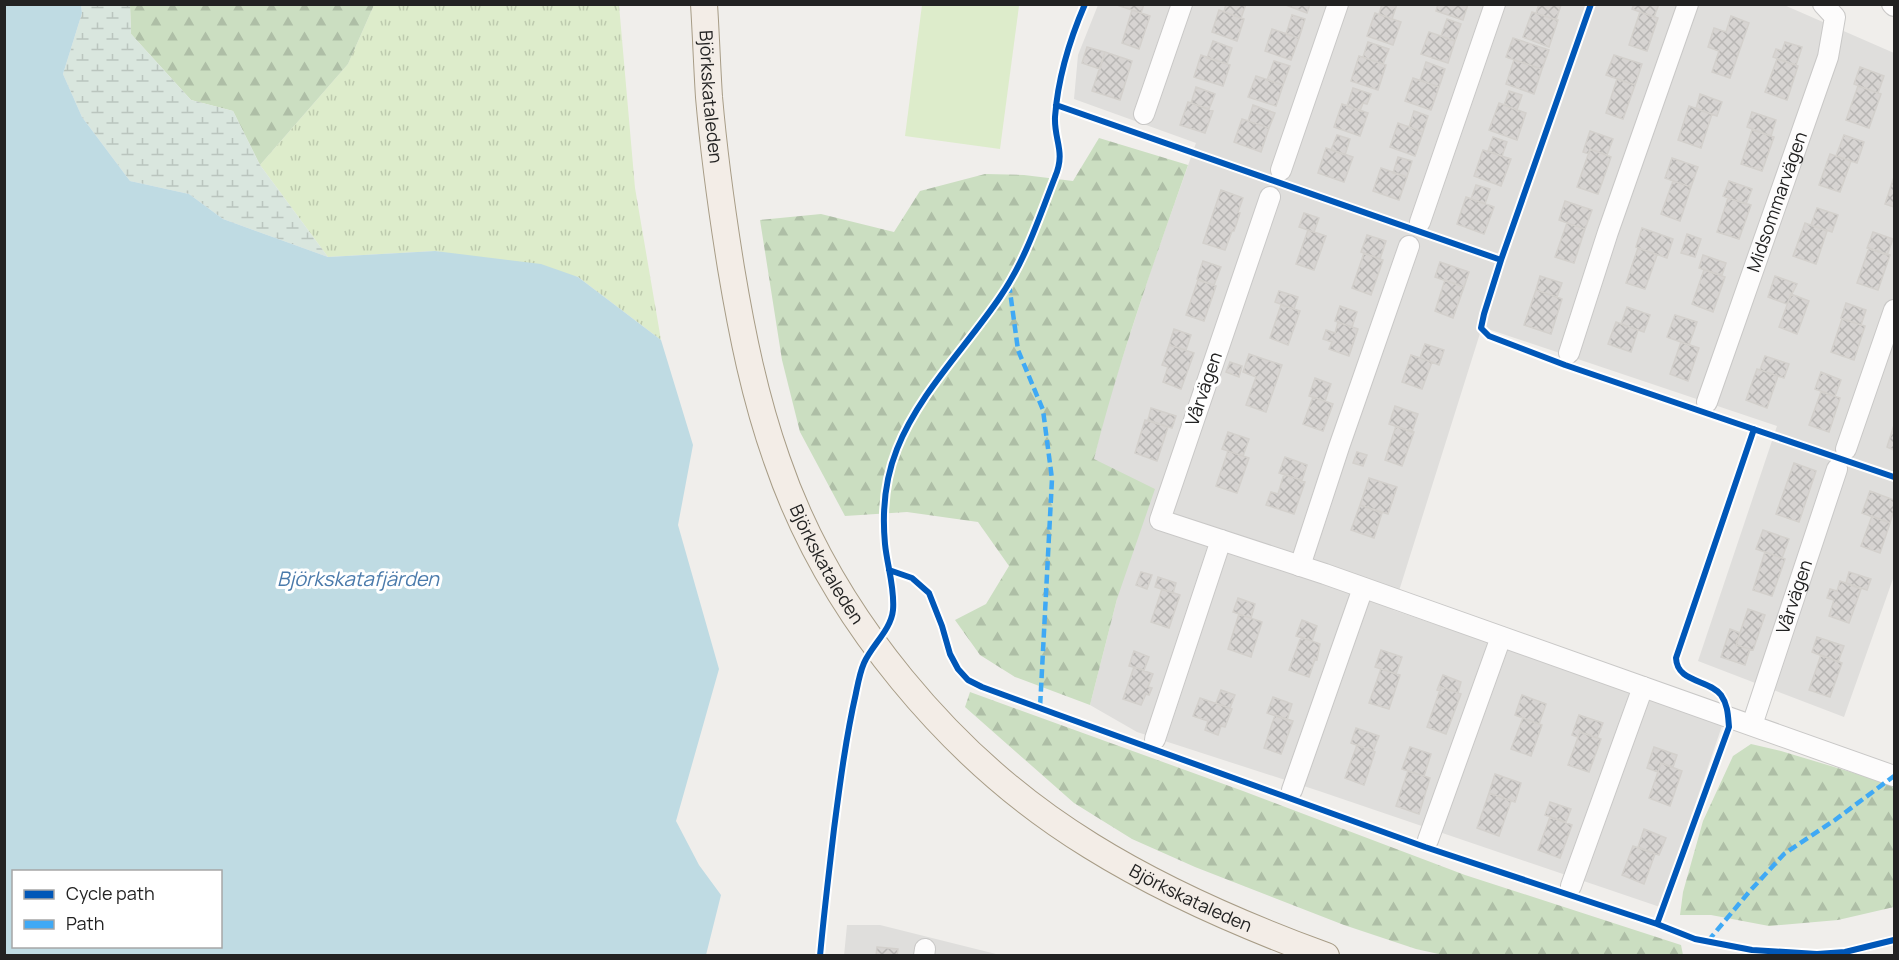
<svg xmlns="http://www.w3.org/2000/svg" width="1899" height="960" viewBox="0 0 1899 960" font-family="Manrope,sans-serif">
<defs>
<pattern id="grass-tufts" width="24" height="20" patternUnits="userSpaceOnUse" patternTransform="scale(1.5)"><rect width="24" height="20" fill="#ddeccb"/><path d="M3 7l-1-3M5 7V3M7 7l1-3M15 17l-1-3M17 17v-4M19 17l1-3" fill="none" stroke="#bdcaae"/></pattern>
<pattern id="forest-firs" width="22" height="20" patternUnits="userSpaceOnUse" patternTransform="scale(1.5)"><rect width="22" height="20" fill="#cbdec1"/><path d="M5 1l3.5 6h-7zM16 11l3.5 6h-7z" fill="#aebea6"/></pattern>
<pattern id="wetland-marsh" width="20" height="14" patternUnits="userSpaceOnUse" patternTransform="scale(1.5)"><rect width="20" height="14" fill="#d9e6de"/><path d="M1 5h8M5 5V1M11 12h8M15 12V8" fill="none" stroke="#bac5be"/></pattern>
<pattern id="building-cross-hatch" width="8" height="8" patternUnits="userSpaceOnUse" patternTransform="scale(1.5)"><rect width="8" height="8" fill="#d7d4d2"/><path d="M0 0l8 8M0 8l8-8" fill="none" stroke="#b8b6b4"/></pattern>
</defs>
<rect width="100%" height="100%" fill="#f0eeeb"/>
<path fill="#dfdedc" d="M1098 5H1784L1894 53V576L1844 717 1698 661 1777 426 1482 327 1393 610 1723 723 1660 907 1319 791 1137 732 1090 705 1117 599 1094 459 1106 408 1152 267 1196 143 1074 99 1078 55Z
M847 925H880L1000 955 844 956Z"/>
<path fill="url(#grass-tufts)" d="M374 5H619L635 188 661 340 578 277 435 251 328 257 260 165 348 64Z"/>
<path fill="url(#forest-firs)" d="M130 5H374L348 64 260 165 233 111 191 100 131 34Z
M1099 138 1188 165C1154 262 1119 359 1094 459L1155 489 1117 599 1090 705 1015 677 980 655 955 620 986 604 1009 566 978 522 907 512 845 516 800 432 782 360 760 220 821 214 894 232 920 191 985 174 1024 175 1073 181Z
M970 692 1243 791 1465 875 1681 945 1683 955H1443L1416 949 1344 925 1195 867 1132 839 1074 803 965 707Z
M1751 744 1781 751 1894 785V907L1838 920 1769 926 1711 915H1680L1683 892 1703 821 1733 756Z"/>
<path fill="url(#wetland-marsh)" d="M81 5H130L131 34 191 100 233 111 260 165 328 257 223 219 189 194 130 181 82 117 63 74 82 13Z"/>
<path fill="#ddeccb" d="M1004 5 1019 6 1000 149 905 136 922 5Z"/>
<path fill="#bfdbe3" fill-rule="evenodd" d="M5 4 81 5 82 13 63 74 82 117 130 181 189 194 223 219 328 257 435 251 541 264 578 277 661 340 693 445 678 525 719 669 676 821 699 865 721 895 706 955H5ZM14 872H220V946H14Z"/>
<path fill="url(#building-cross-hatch)" stroke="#d3d0cc" stroke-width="1.5" d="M1114 4H1144L1141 13Z
M1226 4H1246L1241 18 1224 12Z
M1283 4H1310L1307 13Z
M1382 4H1397L1392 19 1379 14Z
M1438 4H1468L1463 20 1436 11Z
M1539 4 1561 5 1556 20 1536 13Z
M1634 4H1659L1654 17 1632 9Z
M1132 10 1150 16 1139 49 1122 43Z
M1219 10 1244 19 1237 41 1212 32Z
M1532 12 1558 20 1549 47 1523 37Z
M1640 12 1658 18 1647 51 1629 45Z
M1375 13 1401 22 1393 45 1367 36Z
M1292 15 1305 19 1299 38 1286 34Z
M1731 16 1749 23 1730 78 1712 72 1719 51 1708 47 1714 28 1726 32Z
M1447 19 1461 24 1455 41 1441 36Z
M1272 29 1299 38 1291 60 1265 51Z
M1429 32 1455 41 1448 63 1421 54Z
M1513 38 1549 50 1542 69 1506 57Z
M1213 41 1232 48 1227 64 1207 58Z
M1368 42 1389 49 1383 64 1363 57Z
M1785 42 1802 47 1796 65 1773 57 1776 49 1782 51Z
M1087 47 1105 52 1100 69 1082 63Z
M1105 52 1132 61 1120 100 1092 91Z
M1201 55 1230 65 1223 86 1194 77Z
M1614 55 1642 64 1635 85 1606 75Z
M1359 56 1386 65 1378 90 1351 81Z
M1777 59 1798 66 1787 100 1765 92Z
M1514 60 1542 69 1534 94 1506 84Z
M1274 61 1290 66 1283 85 1267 80Z
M1426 62 1445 69 1439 87 1420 80Z
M1860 67 1884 76 1878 93 1854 84Z
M1256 76 1283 85 1276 106 1248 97Z
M1413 78 1439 87 1431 110 1405 101Z
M1617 79 1635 85 1623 119 1606 113Z
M1858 86 1881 94 1869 128 1846 120Z
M1196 87 1215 94 1209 109 1191 103Z
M1353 88 1371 94 1367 104 1363 103 1360 111 1347 106Z
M1509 91 1522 95 1517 110 1504 105Z
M1700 94 1722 102 1717 116 1696 109Z
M1188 102 1213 111 1205 133 1180 125Z
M1499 103 1526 113 1517 140 1489 130Z
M1342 104 1368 113 1360 136 1334 127Z
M1253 105 1275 113 1269 128 1248 121Z
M1689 106 1712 114 1701 148 1678 140Z
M1414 111 1428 116 1423 132 1409 127Z
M1752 112 1776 120 1771 136 1747 127Z
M1242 119 1269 128 1261 152 1234 142Z
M1398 123 1423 132 1415 156 1390 147Z
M1752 130 1774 137 1762 171 1741 164Z
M1590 131 1613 139 1607 155 1590 149 1589 154 1583 152Z
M1337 135 1350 139 1345 155 1331 150Z
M1844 135 1864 142 1857 163 1836 156Z
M1493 137 1507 142 1502 156 1488 151Z
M1326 148 1353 157 1344 182 1318 173Z
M1590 149 1611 157 1598 194 1577 187Z
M1483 150 1511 159 1501 186 1474 176Z
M1830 154 1851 161 1840 192 1819 185Z
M1398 157 1412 161 1407 177 1393 173Z
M1672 158 1698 167 1691 187 1665 178Z
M1381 168 1407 177 1399 200 1373 191Z
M1894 177V207L1885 204Z
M1673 181 1691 187 1680 221 1661 214Z
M1729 181 1752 189 1746 204 1723 196Z
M1476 185 1490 189 1485 204 1471 199Z
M1221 190 1243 198 1238 212 1240 213 1234 231H1232L1225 250 1203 243Z
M1466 197 1494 207 1484 234 1457 224Z
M1728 198 1751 205 1739 239 1717 232Z
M1565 201 1592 210 1585 229 1559 220Z
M1817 208 1838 215 1832 232 1811 225Z
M1304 213 1319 218 1314 232 1299 227Z
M1567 223 1585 229 1574 263 1555 257Z
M1805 223 1827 231 1816 264 1793 256Z
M1642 228 1673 239 1667 258 1636 247Z
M1308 230 1326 236 1314 270 1296 264Z
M1873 232 1893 239 1887 255 1867 248Z
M1687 234 1701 239 1695 257 1681 253Z
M1367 235 1386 241 1380 259 1361 252Z
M1638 248 1657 255 1645 289 1626 283Z
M1869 248 1890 255 1878 290 1857 283Z
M1364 253 1383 260 1371 295 1352 288Z
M1703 255 1726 263 1722 275 1699 268Z
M1203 261 1221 267 1214 285 1197 279Z
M1440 262 1469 272 1464 287 1435 277Z
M1704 270 1725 277 1713 312 1692 304Z
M1540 276 1562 283 1557 297 1536 290Z
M1775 276 1797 284 1787 304 1768 297Z
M1198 280 1216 286 1204 321 1186 315Z
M1445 280 1464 287 1453 318 1435 311Z
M1536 290 1562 299 1551 334 1524 325Z
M1279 291 1298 297 1294 309 1275 302Z
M1791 294 1809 301 1797 334 1779 327Z
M1846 303 1866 310 1861 325 1841 318Z
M1281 305 1300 311 1288 345 1270 338Z
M1340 306 1357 312 1352 327 1335 321Z
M1627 307 1650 315 1644 332 1621 324Z
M1675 315 1697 322 1689 345 1667 337Z
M1842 319 1865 326 1854 360 1831 352Z
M1338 322 1358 329 1349 356 1329 349 1332 342 1323 339 1326 330 1335 333Z
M1616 322 1638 330 1631 352 1608 344Z
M1174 329 1191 335 1186 350 1169 345Z
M1681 342 1699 348 1688 381 1670 374Z
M1425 344 1444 350 1439 365 1420 358Z
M1169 345 1194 353 1181 389 1163 382 1168 367 1162 365Z
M1249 354 1282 365 1266 412 1246 405 1256 377 1243 372Z
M1411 355 1432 362 1422 389 1402 382Z
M1765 356 1789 364 1784 378 1760 370Z
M1230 362 1242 366 1239 377 1226 372Z
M1757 369 1778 376 1767 408 1746 400Z
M1821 372 1841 380 1835 396 1815 389Z
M1315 378 1331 384 1325 401 1309 396Z
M1821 392 1840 398 1829 432 1809 425Z
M1313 397 1333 404 1323 431 1303 424Z
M1395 406 1418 414 1412 432 1389 424Z
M1151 408 1176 416 1172 428 1148 420Z
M1145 420 1168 427 1157 461 1135 453Z
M1894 425V450L1887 447Z
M1396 426 1414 432 1402 466 1385 460Z
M1228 432 1249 439 1243 456 1222 449Z
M1228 451 1249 458 1237 493 1216 486Z
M1357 452 1367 455 1363 466 1353 463Z
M1285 457 1307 465 1302 480 1279 473Z
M1794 463 1816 471 1799 522 1776 514Z
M1284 474 1305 482 1294 514 1266 505 1271 492 1278 494Z
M1369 478 1397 487 1388 514 1360 505Z
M1870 491 1894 500V510L1890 523 1862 513Z
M1360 505 1382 513 1374 538 1351 530Z
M1872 516 1890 523 1880 553 1861 546Z
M1763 530 1789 539 1782 558 1756 549Z
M1765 552 1785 559 1772 596 1753 590Z
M1141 572 1152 575 1147 589 1136 585Z
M1849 572 1871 579 1867 590 1846 583Z
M1158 577 1176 583 1173 593 1155 587Z
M1840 581 1861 589 1849 623 1829 616 1834 600 1827 598 1830 589 1837 591Z
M1162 589 1180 595 1169 628 1151 622Z
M1238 598 1255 604 1251 618 1233 612Z
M1748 609 1765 615 1753 650 1736 645Z
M1239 614 1262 622 1251 657 1228 649Z
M1302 620 1317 626 1312 641 1296 636Z
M1730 629 1740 633 1736 645 1750 649 1745 665 1721 657Z
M1301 637 1320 644 1317 660 1315 659 1309 677 1289 670Z
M1817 637 1844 646 1838 662 1812 652Z
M1381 650 1402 657 1396 674 1375 667Z
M1134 651 1149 657 1144 670 1129 666Z
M1821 655 1842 663 1830 697 1809 690Z
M1134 667 1153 674 1148 687 1152 688 1149 695 1146 694 1141 705 1123 699Z
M1381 669 1400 675 1389 709 1369 703Z
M1443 675 1461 682 1458 693 1441 687 1440 691 1437 690Z
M1441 687 1461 694 1446 734 1427 727Z
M1221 690 1235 695 1230 708 1216 703Z
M1522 695 1546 704 1539 724 1515 715Z
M1273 697 1292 704 1287 720 1267 713Z
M1200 698 1232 709 1225 727 1221 726 1218 735 1205 730 1208 721 1193 716Z
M1275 715 1293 721 1281 754 1264 748Z
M1579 715 1603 723 1597 738 1580 732 1578 737 1572 735Z
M1523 718 1542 725 1531 756 1511 749Z
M1356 728 1379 736 1373 751 1351 743Z
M1580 732 1601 739 1589 772 1568 765Z
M1357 745 1375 752 1364 785 1345 778Z
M1410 747 1431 754 1424 776 1402 769Z
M1654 747 1677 755 1673 767 1661 763 1658 772 1647 768Z
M1661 763 1682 771 1670 806 1649 798Z
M1408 771 1430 778 1419 814 1396 806Z
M1495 774 1521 783 1515 802 1489 793Z
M1489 793 1511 801 1499 836 1477 828Z
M1550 802 1571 809 1566 822 1545 815Z
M1550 817 1572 825 1560 858 1538 850Z
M1644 829 1666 838 1659 855 1638 847Z
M1633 846 1655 854 1644 884 1622 875Z
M877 947 898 949 897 956H876Z"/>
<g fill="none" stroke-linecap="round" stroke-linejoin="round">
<defs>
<g id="minor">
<path d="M1892 4 1894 6"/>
<path d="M1144 114 1182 4"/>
<path d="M1281 170 1338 4"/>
<path d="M1270 197 1160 520 1325 574 1894 776"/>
<path d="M1420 222 1495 4"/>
<path d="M1569 353 1608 232 1688 4"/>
<path id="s1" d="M1707 402 1828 57 1835 17 1823 4"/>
<path d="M1846 449 1894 310"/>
<path d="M1300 566 1339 447 1409 246"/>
<path id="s2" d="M1752 725 1837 469"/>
<path d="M1155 739 1221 540"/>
<path d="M1292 790 1363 588"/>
<path d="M1428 840 1501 637"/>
<path d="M1571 886 1643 687"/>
<path d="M924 956 925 949"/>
</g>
<g id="major">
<path id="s3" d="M704 4C706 35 707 66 709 97 714 154 722 212 731 268 742 334 755 398 777 460 830 615 952 761 1091 846 1165 892 1244 926 1326 956"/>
</g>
</defs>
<use href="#minor" stroke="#c9c8c7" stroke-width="22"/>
<use href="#major" stroke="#a79c86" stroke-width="28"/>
<use href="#minor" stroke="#fdfcfc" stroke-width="20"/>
<use href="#major" stroke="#f3ede7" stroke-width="26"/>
<path stroke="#3fa9f5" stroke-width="4.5" stroke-dasharray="9 4.5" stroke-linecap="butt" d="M1009 284 1018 350 1043 410 1052 479 1040 708
M1708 941 1749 892 1784 854 1835 820 1894 776"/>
<defs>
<path id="cycleway" d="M1591 4 1501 260 1484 314 1481 328 1489 336 1565 365 1894 477
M1056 105 1501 260
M889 570 912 578 929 593 942 626 950 654 958 669 968 680 982 687 1056 714 1425 847 1657 924 1695 939 1752 950 1817 954 1845 952 1894 940
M1657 924 1729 727C1728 716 1728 705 1721 695 1709 679 1677 683 1676 658L1754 429
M820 956C824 913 829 871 834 829 840 783 846 737 856 693 858 683 860 672 864 663 872 645 891 630 893 610 895 588 887 565 885 544 882 512 885 479 897 449 919 393 967 346 1000 297 1025 261 1039 218 1055 177 1066 151 1054 141 1055 117 1058 77 1069 41 1085 4"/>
</defs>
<use href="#cycleway" stroke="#fff" stroke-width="10"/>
<use href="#cycleway" stroke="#0057b8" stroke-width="6"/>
</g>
<g text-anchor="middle" stroke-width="6" stroke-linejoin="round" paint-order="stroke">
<g font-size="18" fill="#222" stroke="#fff">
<text dy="6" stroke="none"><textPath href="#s3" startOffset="93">Björkskataleden</textPath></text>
<text dy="6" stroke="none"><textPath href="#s1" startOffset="212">Midsommarvägen</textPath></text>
<text transform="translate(1204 389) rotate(-71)" y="6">Vårvägen</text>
<text dy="6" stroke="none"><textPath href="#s3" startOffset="579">Björkskataleden</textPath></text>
<text dy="6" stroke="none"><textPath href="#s2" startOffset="135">Vårvägen</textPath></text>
<text dy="6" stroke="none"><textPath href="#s3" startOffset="1083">Björkskataleden</textPath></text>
</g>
<g font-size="20" font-style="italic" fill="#4a7aab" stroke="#fff">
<text x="358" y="586">Björkskatafjärden</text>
</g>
</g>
<rect width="1899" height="960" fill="none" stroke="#222222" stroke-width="12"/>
<rect x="12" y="870" width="210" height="78" fill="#ffffff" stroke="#a7a7a7" stroke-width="1.5"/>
<rect x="24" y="890" width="30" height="9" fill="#0057b8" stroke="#a7a7a7" stroke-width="1.5"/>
<text x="66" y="900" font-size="18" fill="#222222">Cycle path</text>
<rect x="24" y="920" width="30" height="9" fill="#3fa9f5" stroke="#a7a7a7" stroke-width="1.5"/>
<text x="66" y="930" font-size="18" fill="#222222">Path</text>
</svg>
